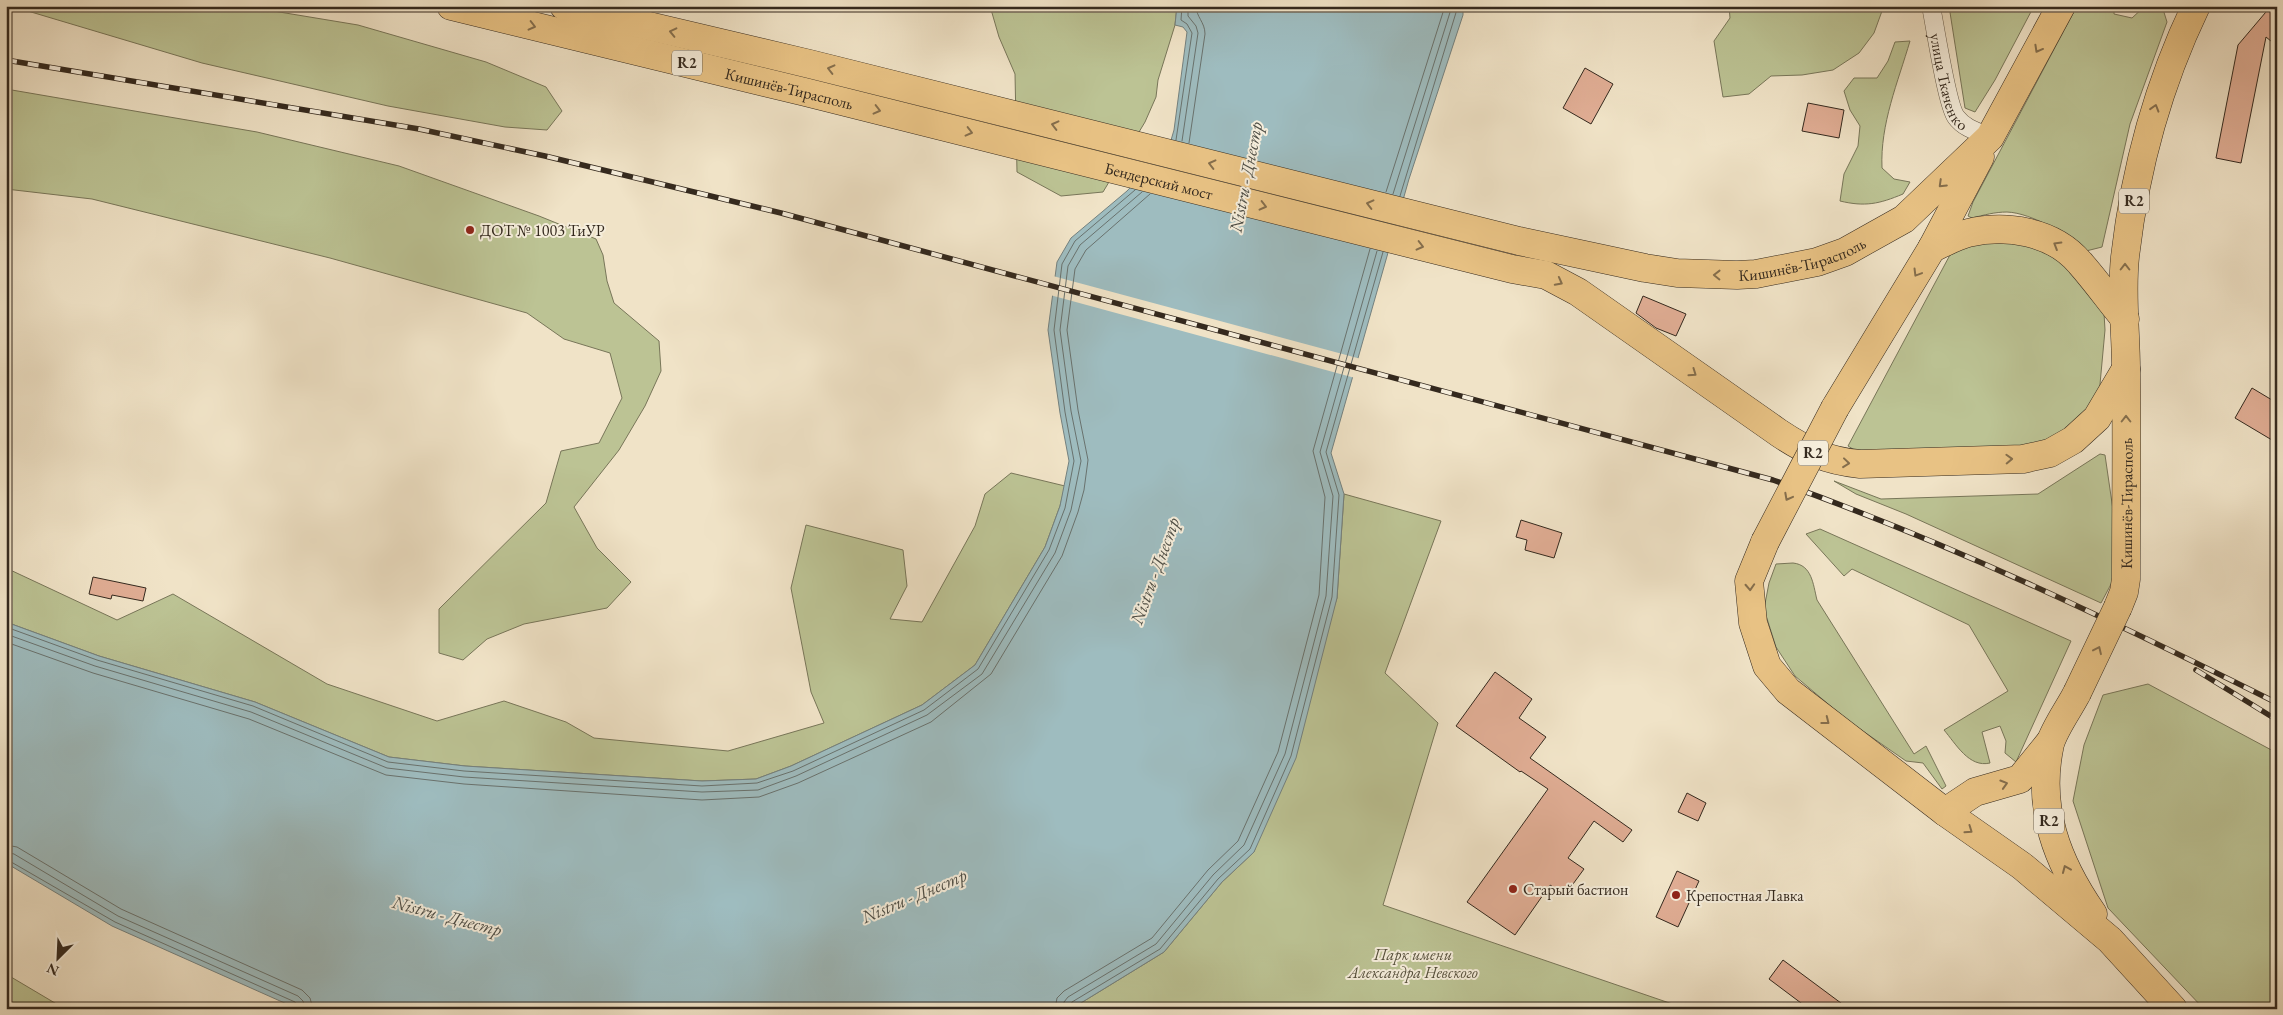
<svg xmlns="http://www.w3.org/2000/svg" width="2283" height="1015" viewBox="0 0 2283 1015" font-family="'EB Garamond',serif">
<rect width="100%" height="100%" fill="#f0e3c7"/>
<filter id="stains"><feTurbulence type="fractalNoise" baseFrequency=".004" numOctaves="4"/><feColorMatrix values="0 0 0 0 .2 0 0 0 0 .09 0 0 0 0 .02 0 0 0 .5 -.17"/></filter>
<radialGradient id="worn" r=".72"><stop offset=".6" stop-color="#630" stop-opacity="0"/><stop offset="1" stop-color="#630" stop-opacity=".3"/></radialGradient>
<path fill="#bcc394" stroke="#787659" d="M11 6H243L358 25 486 62 546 87 562 111 547 130 505 127 388 106 202 63Z
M990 6H1177L1175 25 1158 80 1156 97 1145 122 1103 192 1061 196 1017 172 1015 74 999 37Z
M1729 6H1870L1882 11 1874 33 1859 53 1833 70 1802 75 1771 76 1749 94 1723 97 1714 41 1730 18Z
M1949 6H2034L1995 80 1975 112 1965 108Z
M2077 6H2114V14L2132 18 2145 6H2162L2167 22 2130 124 2102 247 2086 251C2068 235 2032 213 2007 212 1995 212 1984 215 1972 218L1968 216 1973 202Z
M1910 41C1898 82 1880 124 1882 168L1894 179 1910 182 1903 194C1879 204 1865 207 1840 201L1844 174 1858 146 1860 126 1850 110 1844 91 1854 78H1877L1888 61 1895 42Z
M6 89 257 132 399 166 539 216 596 239 603 255 607 281 614 303 659 341 661 371 645 406 619 450 574 507 597 548 631 582 607 608 524 624 487 639 463 660 439 653V609L546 503 561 451 599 443 622 398 610 353 564 339 527 313 330 258 92 199 6 189Z
M1993 236 2064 257 2104 313 2105 330 2099 395 2079 425 2054 444 1916 453 1856 451 1848 446 1951 253Z
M2100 454 2105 455 2120 558 2118 571 2101 603 1906 514 1856 494 1834 481 1881 499 2038 494Z
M1011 473 1065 486 1060 506 1045 547 975 665 922 705 791 766 756 779 702 781 465 766 389 757 255 702 99 656 6 622V568L117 620 173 594 327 684 437 721 504 701 566 722 594 738 728 751 824 723 811 692 791 588 806 525 903 550 907 586 890 619 922 622 975 526 985 494Z
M1344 494 1441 521 1385 673 1438 723 1383 905 1687 1009H1071L1164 952 1222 882 1254 852 1337 598Z
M1820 529 2071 641 2016 762 2005 753 2006 741 2000 726 1982 732 1990 763C1969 768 1956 744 1944 730L2008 691 1969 625 1852 569 1844 576 1806 534Z
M1793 563C1812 565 1813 584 1817 600L1914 754 1926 746 1946 786 1942 789 1923 763 1906 761 1847 720 1795 676 1776 647 1764 609 1769 583 1776 564Z
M2148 684 2277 753V1009H2204L2108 908 2073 801 2084 745 2103 695Z
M6 974 65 1009H6Z"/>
<path fill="#9ebcbf" stroke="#74817f" d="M1177 6H1463V15L1409 179 1331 453 1344 494 1337 598 1296 758 1254 852 1222 882 1164 952 1071 1009H298L112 926 6 863V622L99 656 255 702 389 757 465 766 702 781 756 779 791 766 922 705 975 665 1045 547 1060 506 1069 461 1060 413 1048 330 1057 262 1071 238 1127 191 1169 147 1174 130 1187 32 1183 27 1175 25Z"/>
<path fill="#f0e3c7" d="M1053 276 1361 359 1355 378 1050 295Z"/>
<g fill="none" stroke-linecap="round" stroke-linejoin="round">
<path stroke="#69726e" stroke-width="1" d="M1176 140 1192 33 1187 24 1181 20 1182 6
M1182 141 1198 33 1196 26 1188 16V6
M1189 143 1205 34C1205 22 1196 17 1196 6
M1386 192 1445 6
M1393 194 1452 6
M1400 196 1458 6
M6 627 97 660 253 706 388 762 464 771 702 786 757 783 793 771 924 710 978 669 1049 550 1065 508 1074 461 1065 412 1054 330 1062 264 1075 241 1135 190
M6 634 95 666 251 712 387 768 464 777 702 792 758 790 796 776 927 715 982 674 1055 553 1071 510 1081 461 1071 411 1060 330 1068 266 1080 245 1142 192
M6 642 93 673 249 719 386 775 464 784 702 800 759 797 798 783 931 722 991 674 1062 556 1078 512 1084 490 1088 460 1078 410 1067 330 1075 269 1086 250 1150 194
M6 845 17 847 121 909 302 990 310 998 313 1009
M6 852 14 854 118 916 298 996 303 1001 305 1009
M6 859 115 922 295 1002 299 1009
M1055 1009 1057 998 1064 991 1152 938 1208 870 1238 841 1278 752 1319 595 1325 497 1313 451 1370 249
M1063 1009 1064 1002 1068 997 1156 944 1213 875 1244 845 1285 754 1326 596 1333 496 1320 452 1377 251
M1069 1009 1072 1002 1160 949 1218 879 1250 849 1291 756 1332 597 1339 495 1326 452 1383 252"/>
</g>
<path fill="#e0ad94" stroke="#34291e" d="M2271 6H2277V46L2266 37 2241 163 2216 158 2238 45Z
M1585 68 1613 84 1591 124 1563 108Z
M1808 103 1844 110 1839 138 1802 131Z
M1643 296 1686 314 1676 336 1656 328 1636 313Z
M2252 388 2277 403V443L2235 418Z
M1521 520 1562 533 1554 558 1525 550 1527 540 1516 537Z
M93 577 146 588 143 601 112 595 111 599 89 594Z
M1495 672 1532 699 1519 718 1546 737 1530 758 1632 830 1623 842 1594 821 1568 858 1584 869 1565 895 1550 885 1515 935 1467 902 1548 789 1521 771 1520 772 1456 726Z
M1687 793 1706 803 1698 821 1678 812Z
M1677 871 1699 881 1678 927 1656 917Z
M1783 960 1849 1009H1809L1769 979Z"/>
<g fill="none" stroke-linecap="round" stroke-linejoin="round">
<defs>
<g id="minor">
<path id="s1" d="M1931 6C1935 26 1947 105 1956 117 1964 128 1978 132 1990 137"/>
</g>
<g id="primary">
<path id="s2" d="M451 6 805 92 1512 269 1546 275 1578 292 1779 433C1806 451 1827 461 1860 464L2023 459 2050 453 2073 440 2097 418 2126 369"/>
<path id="s3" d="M564 6 810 64 1519 241 1645 268 1677 273 1737 275 1756 274 1817 262 1845 252 1904 219 1990 137 2061 6"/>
<path d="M1932 248C1944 243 1956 236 1968 233 2006 224 2053 231 2080 263 2096 281 2110 301 2125 319"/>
<path d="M1835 408 1932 248 1980 157"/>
<path d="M1765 542 1749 581 1753 623 1767 666 1788 691 1945 812 2022 866 2110 940 2173 1009"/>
<path id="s4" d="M2118 607 2124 592 2126 579C2126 509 2127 440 2126 370 2126 333 2121 294 2125 257 2135 169 2158 85 2196 6"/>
<path d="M2077 693C2070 707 2054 729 2050 744 2036 808 2057 862 2093 914"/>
<path d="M1945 812 1975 792 2020 779 2050 742"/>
</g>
</defs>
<use href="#minor" stroke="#635848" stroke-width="19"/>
<use href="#primary" stroke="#34291e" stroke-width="29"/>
<use href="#minor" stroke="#f5eddb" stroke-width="18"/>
<use href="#primary" stroke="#e8c284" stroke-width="28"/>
<defs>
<path id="rail" d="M6 60 419 129 545 156 781 213 1773 480C1946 541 2113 621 2277 703
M2196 670 2277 720"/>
</defs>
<use href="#rail" stroke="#34291e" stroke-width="5.5"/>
<use href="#rail" stroke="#f5eddb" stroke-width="4" stroke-dasharray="11" stroke-linecap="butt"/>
<defs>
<path id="primary-bridge" d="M1765 542 1835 408
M2077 693 2118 607"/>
</defs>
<use href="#primary-bridge" stroke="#34291e" stroke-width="29" stroke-linecap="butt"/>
<use href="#primary-bridge" stroke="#e8c284" stroke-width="28"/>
</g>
<defs><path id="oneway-chevron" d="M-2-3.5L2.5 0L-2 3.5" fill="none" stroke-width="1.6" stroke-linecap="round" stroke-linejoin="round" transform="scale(1.25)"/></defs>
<g stroke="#856e4c">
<use href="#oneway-chevron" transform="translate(532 26) rotate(14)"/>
<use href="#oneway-chevron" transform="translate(673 32) rotate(-167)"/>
<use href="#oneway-chevron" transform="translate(2038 49) rotate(119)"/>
<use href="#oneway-chevron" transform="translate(831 69) rotate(-166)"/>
<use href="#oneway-chevron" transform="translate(2155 108) rotate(-73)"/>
<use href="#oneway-chevron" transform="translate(877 110) rotate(14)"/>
<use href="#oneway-chevron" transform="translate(1055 125) rotate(-166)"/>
<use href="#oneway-chevron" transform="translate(969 132) rotate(14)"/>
<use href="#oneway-chevron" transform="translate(1212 164) rotate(-166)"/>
<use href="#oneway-chevron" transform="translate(1942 184) rotate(136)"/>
<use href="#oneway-chevron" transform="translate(1370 204) rotate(-166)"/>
<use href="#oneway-chevron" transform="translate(1263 206) rotate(14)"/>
<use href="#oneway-chevron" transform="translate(2057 245) rotate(-149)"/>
<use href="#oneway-chevron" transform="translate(1420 246) rotate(14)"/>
<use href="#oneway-chevron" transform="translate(2125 267) rotate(-90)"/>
<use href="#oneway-chevron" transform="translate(1917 273) rotate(121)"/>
<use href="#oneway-chevron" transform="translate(1717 275) rotate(-179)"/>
<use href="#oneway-chevron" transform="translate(1559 282) rotate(28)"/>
<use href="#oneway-chevron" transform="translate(1693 373) rotate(35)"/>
<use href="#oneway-chevron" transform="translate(2126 419) rotate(-90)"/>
<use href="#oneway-chevron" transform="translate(2009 459) rotate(-2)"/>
<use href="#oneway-chevron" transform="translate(1846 463) rotate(6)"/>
<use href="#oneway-chevron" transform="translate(1788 497) rotate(118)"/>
<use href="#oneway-chevron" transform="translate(1750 587) rotate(87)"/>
<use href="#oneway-chevron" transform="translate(2098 650) rotate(-65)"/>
<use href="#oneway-chevron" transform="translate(1826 721) rotate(38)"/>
<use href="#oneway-chevron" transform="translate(2004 784) rotate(-17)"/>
<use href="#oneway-chevron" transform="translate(1969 830) rotate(35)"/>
<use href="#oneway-chevron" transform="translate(2066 869) rotate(-113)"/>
</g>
<g fill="#8f2418" stroke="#f5eddb" stroke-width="2">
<circle cx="470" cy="230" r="5"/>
<circle cx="1513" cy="889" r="5"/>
<circle cx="1676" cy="895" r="5"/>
</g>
<g text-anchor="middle" stroke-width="4" stroke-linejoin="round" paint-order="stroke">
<g fill="#f5eddb" stroke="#6e6457" stroke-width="1">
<rect x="672" y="50.5" width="30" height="25" rx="4"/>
<rect x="2119" y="188.5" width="30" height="25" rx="4"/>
<rect x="1798" y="440.5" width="30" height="25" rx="4"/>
<rect x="2034" y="808.5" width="30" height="25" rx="4"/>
</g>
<g font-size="15" font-weight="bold" fill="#34291e">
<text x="687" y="68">R2</text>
<text x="2134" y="206">R2</text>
<text x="1813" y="458">R2</text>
<text x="2049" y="826">R2</text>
</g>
<g font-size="16" fill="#34291e" stroke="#f5eddb">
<text dy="6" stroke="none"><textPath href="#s1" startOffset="78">улица Ткаченко</textPath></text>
<text dy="6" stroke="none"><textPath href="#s2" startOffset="348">Кишинёв-Тирасполь</textPath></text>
<text dy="6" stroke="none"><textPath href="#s2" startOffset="729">Бендерский мост</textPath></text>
<text dy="6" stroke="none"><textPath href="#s3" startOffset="1272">Кишинёв-Тирасполь</textPath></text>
<text dy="6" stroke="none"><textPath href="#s4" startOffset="105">Кишинёв-Тирасполь</textPath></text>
</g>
<g font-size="16" fill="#34291e" stroke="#f5eddb" text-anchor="start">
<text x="480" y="236">ДОТ № 1003 ТиУР</text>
<text x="1523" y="895">Старый бастион</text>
<text x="1686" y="901">Крепостная Лавка</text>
</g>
<g font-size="16" font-style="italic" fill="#56503c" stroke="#f5eddb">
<text x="1413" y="960">Парк имени<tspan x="1413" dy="18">Александра Невского</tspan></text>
</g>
<g font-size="18" font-style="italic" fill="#4e4e46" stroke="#f5eddb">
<text transform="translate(1246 177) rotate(-79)" y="6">Nistru - Днестр</text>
<text transform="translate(1155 571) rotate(-70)" y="6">Nistru - Днестр</text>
<text transform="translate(914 896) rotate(-23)" y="6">Nistru - Днестр</text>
<text transform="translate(447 916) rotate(15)" y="6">Nistru - Днестр</text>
</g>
</g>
<rect width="2283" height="1015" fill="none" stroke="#f0e3c7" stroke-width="25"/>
<rect x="8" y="8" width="2268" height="1000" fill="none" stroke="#34291e" stroke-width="2.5"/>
<rect x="12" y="12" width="2258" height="990" fill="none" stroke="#34291e"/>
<g transform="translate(58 958) rotate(204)" stroke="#f5eddb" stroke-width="4" paint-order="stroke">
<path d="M0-4L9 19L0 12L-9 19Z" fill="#34291e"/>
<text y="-8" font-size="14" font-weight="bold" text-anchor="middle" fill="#34291e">N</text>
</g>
<rect width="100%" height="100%" filter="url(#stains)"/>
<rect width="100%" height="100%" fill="url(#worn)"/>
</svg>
